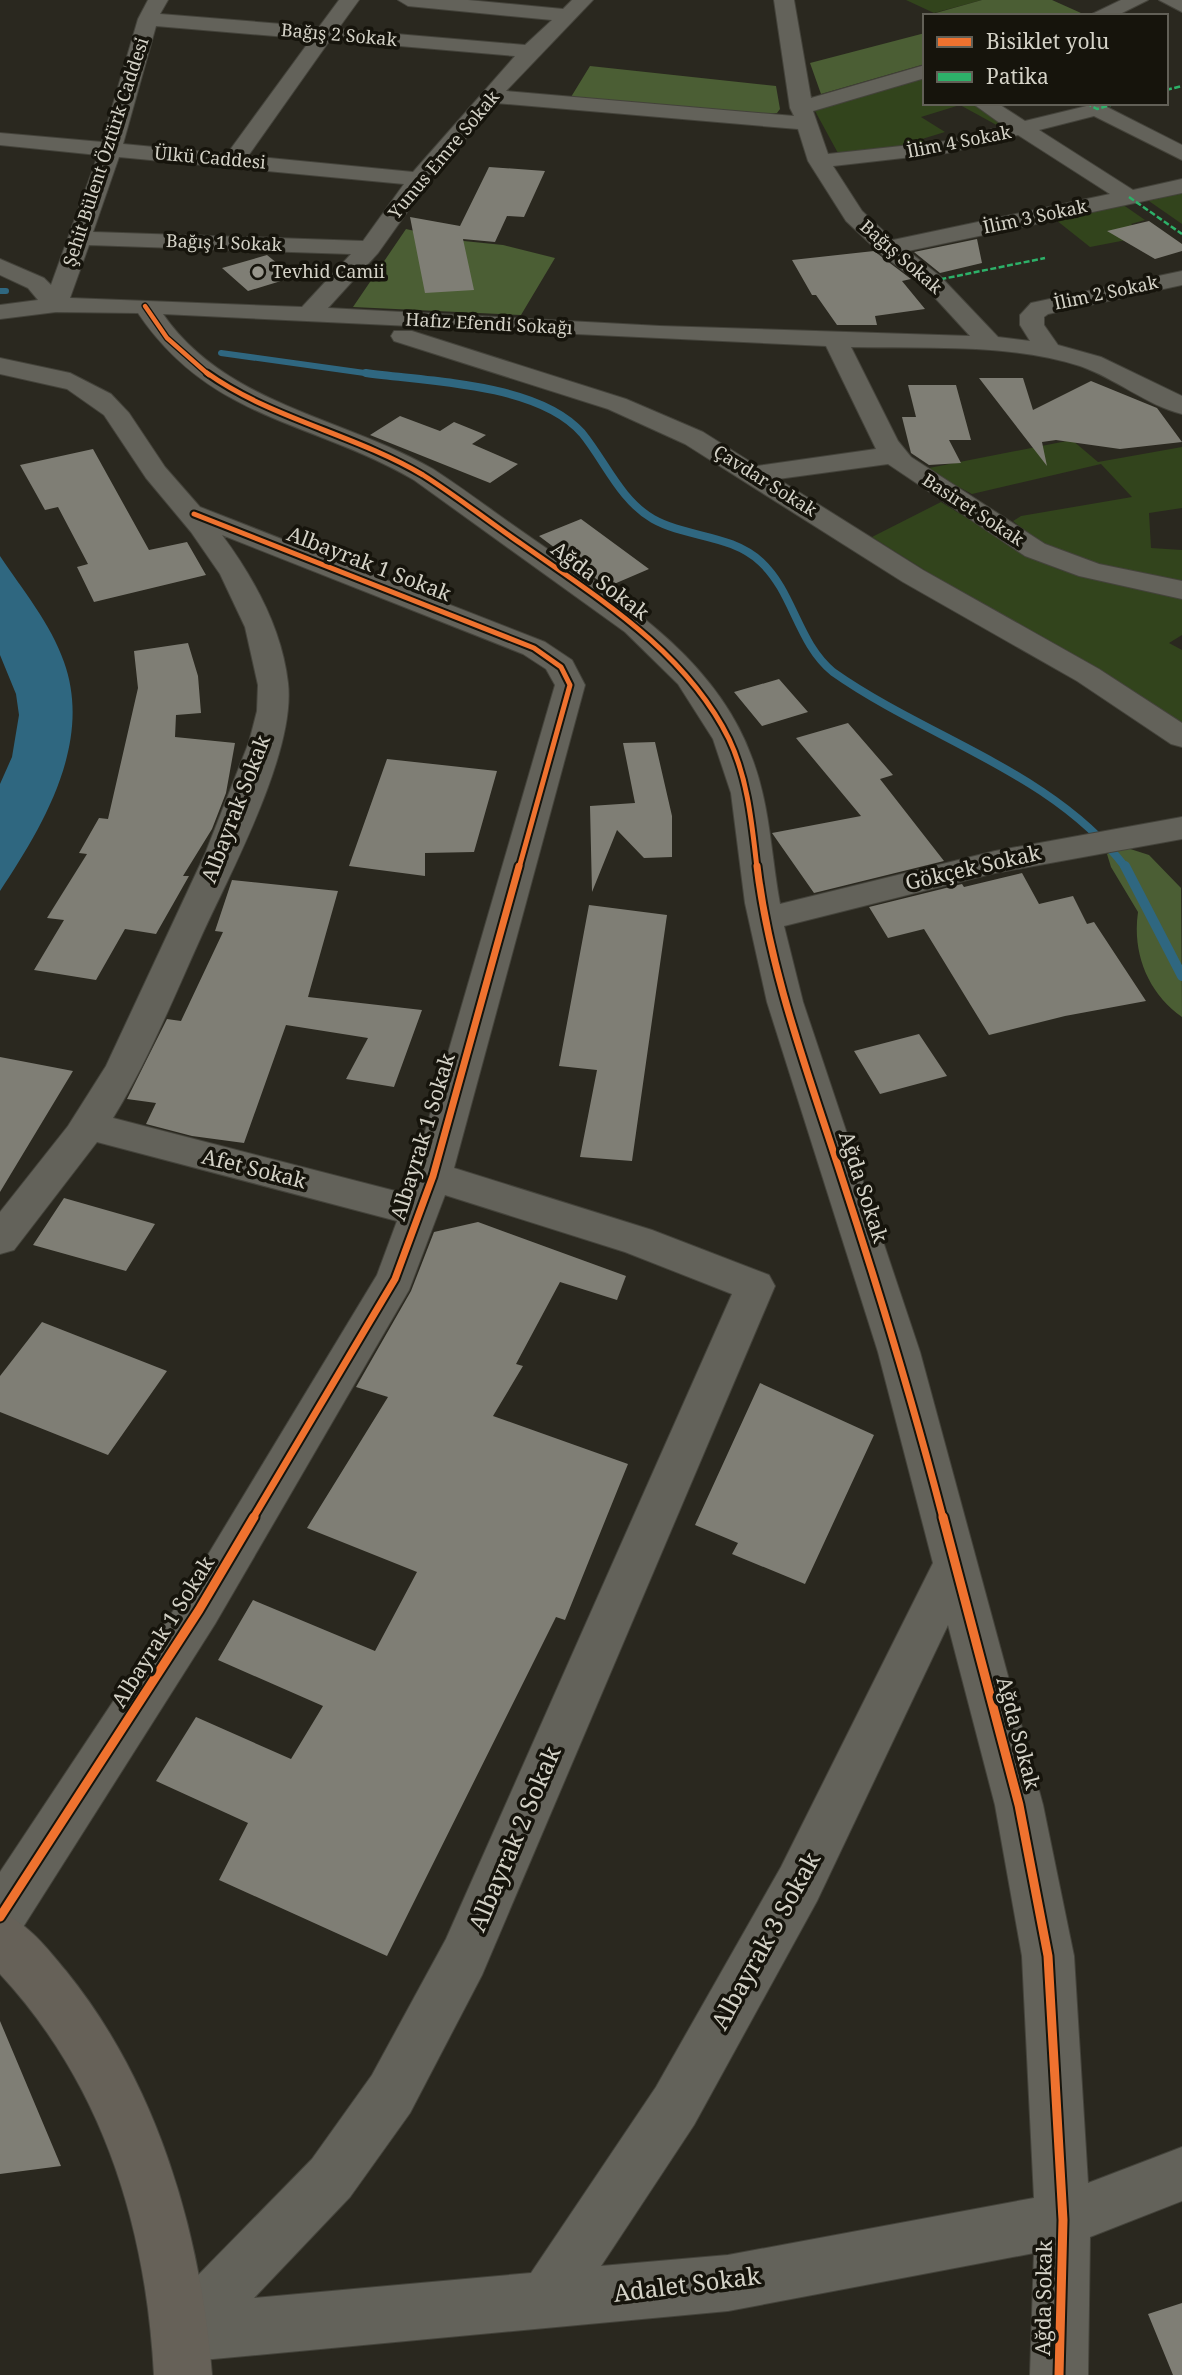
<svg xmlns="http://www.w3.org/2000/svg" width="1182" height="2375" viewBox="0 0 1182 2375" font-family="'Noto Serif',serif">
<rect width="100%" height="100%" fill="#2a281f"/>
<path fill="#32441c" d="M906 0H982L934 13Z
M925 76V103H976L1014 125 1002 128 960 105 921 117 945 132 922 139 933 146 839 155 814 109Z
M1182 191V224L1146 199Z
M1122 204 1145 220 1131 224 1147 236 1090 247 1056 220Z
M1072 440 1098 462 1182 447V508L1149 513 1151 548 1182 550V582L1095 565 1047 548 1013 521 1021 516 1132 497 1101 464 972 494 924 469Z
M941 502 1017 549 1057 569 1182 596V635L1169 643 1182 650V725L969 598 872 537Z"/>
<path fill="#4b5e34" d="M982 0H1052L1081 13 1074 16H925Z
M925 33V64L821 94 810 63Z
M590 66 776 86 780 109 777 113 767 114 571 97Z
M406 229 454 240 503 245 555 258 521 315 353 307Z
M1121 846 1149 855 1181 888 1182 1017C1148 993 1132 953 1138 912L1111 867 1107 854Z"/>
<path fill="#2f6780" d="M0 556C22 589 51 624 64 662 93 743 43 826 0 891V784L12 757 19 715 16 694 0 655Z"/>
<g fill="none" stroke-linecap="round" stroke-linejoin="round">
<path stroke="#2f6780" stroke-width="6" d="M0 291H6
M221 353 379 375"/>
<path stroke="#2f6780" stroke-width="8" d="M366 373C430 382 538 383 582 433 605 461 620 500 653 519 687 538 731 534 761 562 794 593 797 642 833 672 928 739 1053 772 1126 868"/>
<path stroke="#2f6780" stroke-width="10" d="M1125 866 1182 976"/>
</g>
<path fill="#7f7e75" d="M489 167 545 171 524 217 507 216 495 242 463 239 474 290 425 293 410 217 460 226Z
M1149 221 1182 244V251L1155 259 1107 231Z
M977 239 982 263 940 273 914 252Z
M874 251 911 279 902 281 925 309 875 316 877 325H837L816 295H812L792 260Z
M267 255 294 277 248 291 222 268Z
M979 378H1023L1033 410 1091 381 1157 408 1182 442 1120 449 1056 440 1042 442 1047 466Z
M908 385H956L971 440H949L961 463 929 465 911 453 902 417H916Z
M400 416 440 431 454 422 486 435 472 444 518 464 490 483 370 435Z
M93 449 149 550 187 542 206 575 94 602 77 567 88 564 58 507 45 510 20 465Z
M581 519 649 569 607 587 539 536Z
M188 643 198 676 201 713 176 715 175 737 235 743 226 793 212 829 183 876H189L156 934 125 929 96 980 34 970 64 920 47 918 87 854 79 853 99 818 108 819 138 688 134 651Z
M779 679 808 712 762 726 734 692Z
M848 723 893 775 880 779 944 861 814 893 772 833 861 816 796 738Z
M655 742 672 816V857L644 858 617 830 592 892 590 806 635 803 623 743Z
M387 759 497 771 474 852 425 853V876L349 866Z
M1022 873 1039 904 1073 896 1087 924 1094 922 1146 1001 1065 1016 989 1035 924 929 888 938 869 907 962 884 964 887Z
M232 880 338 891 308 997 422 1010 394 1087 346 1079 368 1038 286 1025 244 1143 192 1136 146 1124 156 1103 127 1099 167 1019 181 1021 223 932 215 931Z
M589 905 667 915 632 1161 580 1157 597 1070 559 1066Z
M919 1034 947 1076 880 1094 854 1051Z
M0 1057 73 1071 0 1192Z
M64 1198 155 1224 126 1271 33 1245Z
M478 1222 626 1276 617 1300 560 1282 516 1364 523 1366 493 1416 628 1464 565 1620 556 1617 387 1956 219 1880 248 1823 156 1781 196 1717 291 1759 323 1706 218 1660 253 1600 375 1651 417 1572 307 1528 388 1397 356 1387 411 1291 434 1232Z
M42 1322 167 1371 108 1455 0 1412V1376Z
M760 1383 874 1435 805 1584 732 1554 738 1543 695 1525Z
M0 2021 61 2166 0 2174Z
M1182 2303V2375H1173L1148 2314Z"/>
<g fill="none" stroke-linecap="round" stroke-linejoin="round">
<defs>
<path id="minor" d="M148 0H168L160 14 319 27 339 0H359L338 29 525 45 552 20 408 6 398 0H468L563 9 572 0H593L506 91 794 116 790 108 774 0H794L811 98 925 65V78L813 111 828 154 947 141 1004 126 972 103H997L1025 121 1099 103 1182 145V160L1094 116 1039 130 1133 190 1182 179V193L908 251 941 277 998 337 1030 341 1020 325V315L1031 303 1182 271V285L1048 314 1044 317V325L1058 345 1101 357 1182 396V414C1146 405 1115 378 1080 366 1008 343 926 349 851 347L898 441 911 457 1045 544 1099 564 1182 581V599L1079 576 1025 556 888 464 778 479 923 570 1099 669 1182 723V747L1171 744 1077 681 903 582 685 444 608 409 394 341 391 336 394 331H412L626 399 703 432 757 466 876 449 826 346 163 314C226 405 343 417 433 469 467 491 499 516 533 539 617 597 716 657 752 758 770 805 771 855 780 904L995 851 1182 817V839L995 873 784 926 803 1002 920 1352 1043 1805 1074 1956 1088 2183 1182 2147V2201L1090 2237 1088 2375H1030L1034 2253 728 2311 181 2362 161 2353 152 2333 161 2313 312 2159 372 2075 446 1939 732 1294 625 1252 445 1195 409 1290 215 1624 18 1935 0 1942V1872L183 1596 377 1275 397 1221 97 1142 14 1250 0 1254V1212L68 1126 106 1066 205 854 249 742 257 711 258 685 245 627 220 574 191 532 146 478 104 415 67 389 0 374V358L70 373 111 394 129 413 165 467 200 507 545 642 572 660 585 685 454 1168 652 1230 769 1275 775 1286 482 1975 410 2113 350 2197 254 2298 531 2273 656 2087 781 1867 933 1563 878 1352 767 1002 745 903 731 793 713 739 678 684 625 632 414 480C311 420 211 421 138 313L56 312 0 319V305L38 300 28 288 0 275V259L44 278 51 285 98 155 0 145V133L102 142 138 19ZM156 26 311 39 227 154 123 144ZM330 40 515 56 413 172 248 156ZM496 103 798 129 808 161 846 221 880 253 925 287 970 336 660 326 328 308 378 253 427 184ZM1018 135 1110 194 893 240 862 211 833 166 947 153ZM119 157 404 184 363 241 93 232ZM89 245 351 254 302 307 70 298ZM222 535 523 654 546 669 555 685 407 1194 113 1118C148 1061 173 999 201 937 230 873 296 752 288 683 282 629 254 578 222 535ZM948 1625 995 1805 1022 1956 1034 2198 728 2255 601 2266 694 2125 817 1901Z
M1121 0H1148L1116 16H1088Z
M1159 0H1182V12Z"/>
<path id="major" d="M0 1912C28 1923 47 1948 66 1971 157 2083 201 2233 212 2375H154C146 2226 103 2085 0 1974Z"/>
</defs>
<use href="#minor" stroke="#44433b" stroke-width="2"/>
<use href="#major" stroke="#44433b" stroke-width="2"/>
<use href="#minor" fill="#63625a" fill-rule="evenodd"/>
<use href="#major" fill="#666158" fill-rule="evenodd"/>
<path stroke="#2db169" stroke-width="2.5" stroke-dasharray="6 2.5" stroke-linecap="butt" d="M1166 90 1182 86
M1086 103 1097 109 1117 103
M1129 197 1182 234
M932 281 1045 258"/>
<defs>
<path id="cycleway-far3" d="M145 306 167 338 209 375"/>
<path id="cycleway-far2" d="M207 373C272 419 354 434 423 475 458 497 489 522 523 545 600 599 686 652 729 739 748 779 752 825 757 868
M194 514 534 648 561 667 570 685 519 868"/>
<path id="cycleway-far1" d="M757 866C770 974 809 1075 842 1178 879 1291 913 1403 943 1518
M253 1518 395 1279 433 1176 519 866"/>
<path id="cycleway" d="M943 1517 1019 1805 1048 1956 1063 2220 1059 2375
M0 1917 199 1610 254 1517"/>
</defs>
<use href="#cycleway-far3" stroke="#16140c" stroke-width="7"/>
<use href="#cycleway-far2" stroke="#16140c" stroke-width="9"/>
<use href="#cycleway-far1" stroke="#16140c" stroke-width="11"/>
<use href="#cycleway" stroke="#16140c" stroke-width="13"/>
<use href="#cycleway-far3" stroke="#ef722f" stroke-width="4.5"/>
<use href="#cycleway-far2" stroke="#ef722f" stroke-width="5"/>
<use href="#cycleway-far1" stroke="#ef722f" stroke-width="7"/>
<use href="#cycleway" stroke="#ef722f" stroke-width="9"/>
</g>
<circle fill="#98968c" stroke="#16140c" stroke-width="2.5" cx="258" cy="272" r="7"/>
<g text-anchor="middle" stroke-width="7" stroke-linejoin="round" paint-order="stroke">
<g font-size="18" fill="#d4d2c7" stroke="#16140c">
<text transform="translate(339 35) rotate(5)" y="6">Bağış 2 Sokak</text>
<text transform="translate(959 142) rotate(-11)" y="6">İlim 4 Sokak</text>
<text transform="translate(106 152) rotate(-72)" y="6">Şehit Bülent Öztürk Caddesi</text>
<text transform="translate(444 155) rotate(-50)" y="6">Yunus Emre Sokak</text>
<text transform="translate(210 158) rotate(5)" y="6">Ülkü Caddesi</text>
<text transform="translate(1035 217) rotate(-12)" y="6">İlim 3 Sokak</text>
<text transform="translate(224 243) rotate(2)" y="6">Bağış 1 Sokak</text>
<text transform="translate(901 257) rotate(41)" y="6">Bağış Sokak</text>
<text transform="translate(1106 293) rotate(-12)" y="6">İlim 2 Sokak</text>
<text transform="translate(489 324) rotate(3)" y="6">Hafız Efendi Sokağı</text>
<text transform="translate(765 481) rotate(32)" y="6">Çavdar Sokak</text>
<text transform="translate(973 510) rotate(33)" y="6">Basiret Sokak</text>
</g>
<g font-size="18" fill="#d4d2c7" stroke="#16140c" text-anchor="start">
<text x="272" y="278">Tevhid Camii</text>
</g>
<g font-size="21" fill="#d4d2c7" stroke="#16140c">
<text transform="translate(369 564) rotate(21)" y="7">Albayrak 1 Sokak</text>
<text transform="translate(600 581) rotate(37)" y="7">Ağda Sokak</text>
<text transform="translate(236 809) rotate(-69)" y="7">Albayrak Sokak</text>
<text transform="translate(973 868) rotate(-13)" y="7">Gökçek Sokak</text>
<text transform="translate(423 1137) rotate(-73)" y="7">Albayrak 1 Sokak</text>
<text transform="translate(254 1169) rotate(14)" y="7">Afet Sokak</text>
<text transform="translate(863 1187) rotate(72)" y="7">Ağda Sokak</text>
<text transform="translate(163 1632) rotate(-58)" y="7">Albayrak 1 Sokak</text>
<text transform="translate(1018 1733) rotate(75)" y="7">Ağda Sokak</text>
<text transform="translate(1044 2298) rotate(-89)" y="7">Ağda Sokak</text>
</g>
<g font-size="24" fill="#d4d2c7" stroke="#16140c">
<text transform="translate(515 1839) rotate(-67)" y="8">Albayrak 2 Sokak</text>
<text transform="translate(766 1941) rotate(-61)" y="8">Albayrak 3 Sokak</text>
<text transform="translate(687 2285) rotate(-7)" y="8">Adalet Sokak</text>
</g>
</g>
<rect x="923" y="14" width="245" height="91" fill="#16140c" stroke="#626057" stroke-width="2"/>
<rect x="937" y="37" width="35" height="10" fill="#ef722f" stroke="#626057" stroke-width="2"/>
<text x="986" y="49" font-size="21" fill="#d4d2c7">Bisiklet yolu</text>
<rect x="937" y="72" width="35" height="10" fill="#2db169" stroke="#626057" stroke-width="2"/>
<text x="986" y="84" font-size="21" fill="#d4d2c7">Patika</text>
</svg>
